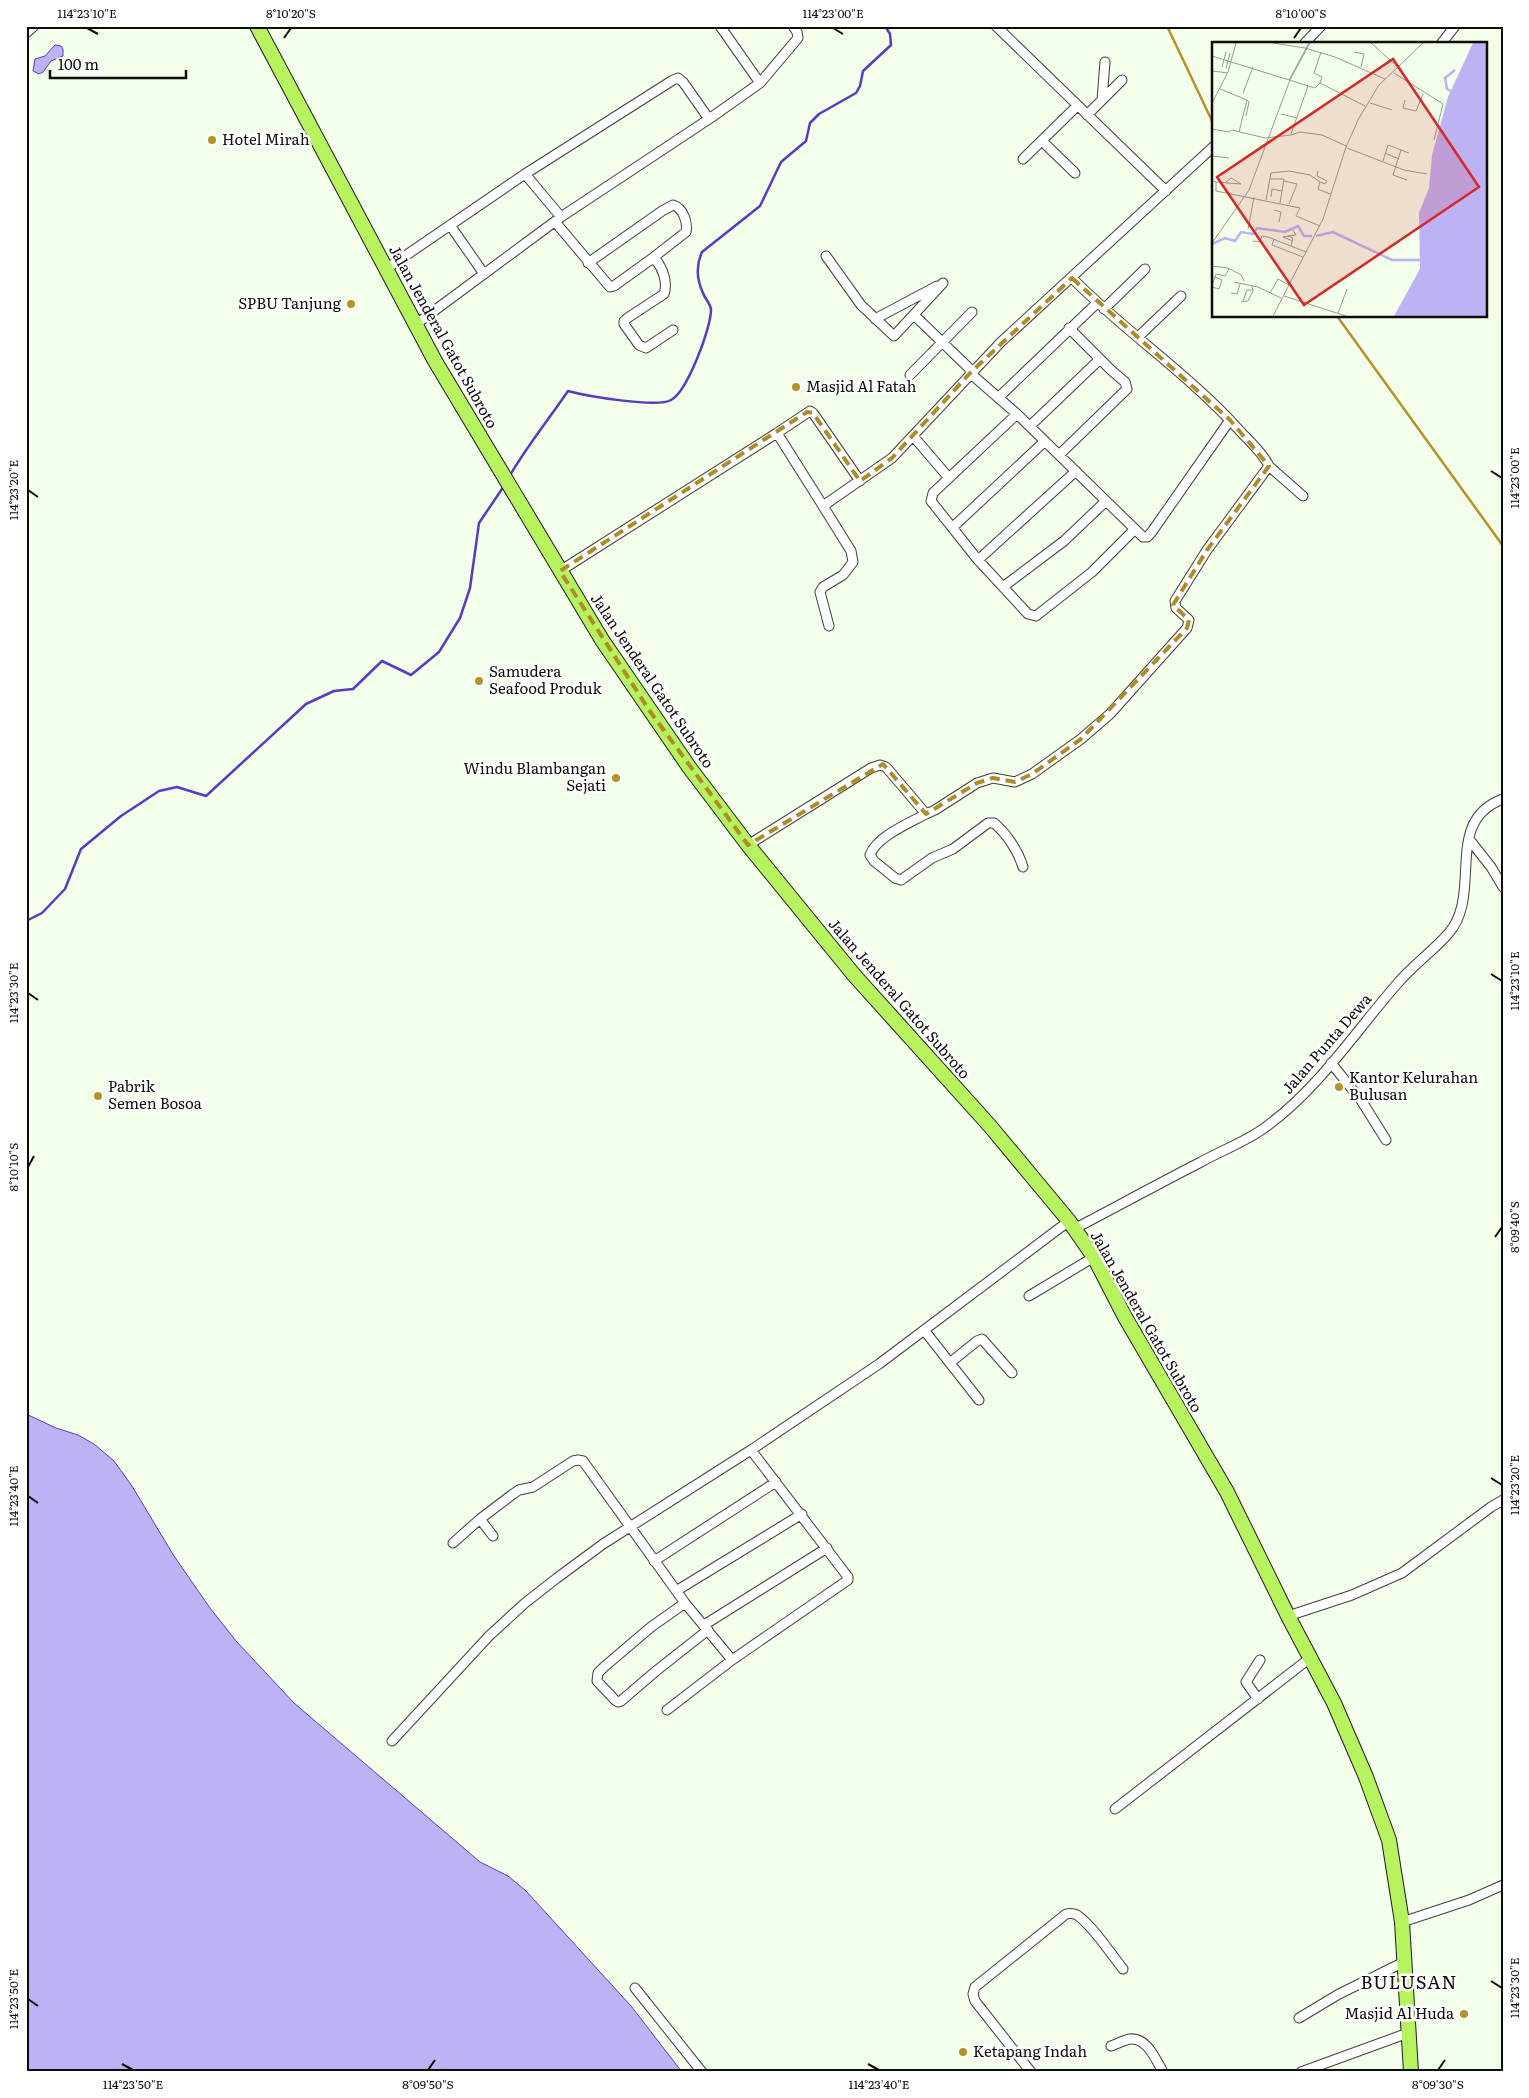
<svg xmlns="http://www.w3.org/2000/svg" width="1529" height="2098" viewBox="0 0 1529 2098" font-family="Literata,serif">
<rect width="100%" height="100%" fill="#f3feeb"/>
<path fill="#bdb2f4" stroke="#573bc8" d="M55 45 61 46 63 49V56L51 61 43 72 39 74 33 71 35 59 45 56Z
M26 1414 56 1428 78 1435 94 1444 114 1461 132 1486 174 1556 210 1608 236 1641 294 1703 480 1862 508 1876 526 1891 631 2006 682 2072H26Z"/>
<g fill="none" stroke-linecap="round" stroke-linejoin="round">
<path stroke="#573bc8" stroke-width="2.5" d="M509 477C526 447 549 419 568 391 586 396 657 408 671 400 687 392 711 328 711 310 711 304 705 299 703 293 697 280 696 265 702 252L760 206 781 162 806 141 810 123 819 114 856 93 860 86 863 71 891 45 890 34 885 26
M26 921 42 913 65 889 81 849 121 816 159 791 177 787 206 796 306 704 334 691 353 689 382 661 411 675 439 652 460 618 470 588 479 523 504 486"/>
<defs>
<path id="minor" d="M720 26 760 83
M996 26 1166 191
M26 33 34 26
M1304 44 1321 26
M1441 44 1455 26
M1102 100 1105 62
M1087 115 1122 80
M1042 141 1075 173
M1023 159 1077 106
M525 174 561 217
M556 223 610 287 614 286 650 260H656C663 269 668 283 664 294L629 317 624 321V324L639 345 646 348 673 330
M450 225 484 274
M826 256 861 305 894 336 943 283
M588 263 662 211 673 205C683 208 688 222 686 232L650 260
M386 269 525 174 673 80 678 78 683 82 709 119
M1104 309 1145 269
M914 315 972 371
M875 319 937 286
M415 325 561 217 709 119 760 83 798 38 797 32 793 26
M1138 337 1181 296
M970 373 1017 414 1143 537H1147L1151 533 1230 420
M910 375 972 312
M998 398 1097 303
M1017 414 933 493 931 501 978 560 1028 614 1036 616 1092 572 1135 529
M1030 426 1100 359
M777 433 810 411 813 413 860 481
M913 436 949 478
M1059 455 1127 389 1125 382 1111 370 1069 328
M1269 466 1303 496
M823 506 851 551 853 562 843 575 823 587 820 592 829 626
M953 527 1045 441
M978 560 1076 471
M560 571 777 433 823 506 892 458 1001 342 1213 147
M1003 587 1064 541 1106 501
M926 814C909 823 876 837 870 855L874 861 895 878 901 880 932 858 953 849 988 823H994C1007 834 1018 851 1023 867
M1469 839 1491 867 1503 887
M748 845 871 768 880 765 886 767 926 814 935 810 977 783 993 778 1015 782 1032 774 1081 739 1110 714 1187 628 1189 620 1176 608 1175 601 1207 550 1269 466C1263 453 1249 441 1240 431 1189 374 1125 332 1072 278
M1331 1063 1361 1100 1386 1140
M1074 1229C1116 1207 1158 1184 1201 1162 1222 1150 1248 1141 1267 1126 1318 1089 1355 1032 1397 984 1412 966 1432 952 1448 934 1484 894 1442 821 1503 799
M1029 1296 1094 1257
M924 1330 979 1400
M951 1362 977 1341 982 1339 1012 1373
M480 1519 493 1536
M453 1543 480 1519 513 1494 519 1490 533 1487 573 1461 578 1460 583 1461 685 1603 732 1660
M654 1561 776 1482
M676 1591 802 1514
M685 1603 651 1627 604 1667 598 1673 597 1681 615 1700 618 1702 621 1701 656 1671 708 1630
M1288 1616 1352 1595 1402 1573 1491 1507 1503 1500
M704 1625 827 1548
M1258 1699 1246 1682 1260 1660
M667 1710 732 1660 848 1580V1577L751 1450
M392 1741 489 1636 525 1603 557 1578 603 1544 751 1450 879 1364 1069 1221
M1115 1809 1310 1658
M1402 1922 1469 1900 1503 1885
M635 1988 702 2072
M1299 2018 1339 1994 1404 1962
M1111 2046C1117 2044 1124 2040 1130 2039 1147 2037 1156 2060 1163 2072
M1031 2072 975 2001 973 1994 975 1987 1066 1914C1070 1913 1073 1913 1077 1915 1092 1925 1111 1954 1123 1969
M1301 2072 1408 2033"/>
<path id="trunk" d="M257 26 435 361 602 640 689 767 748 845 854 975 990 1126 1069 1221 1094 1257 1125 1317 1227 1492 1288 1616 1334 1703 1366 1777 1389 1840 1402 1922 1411 2072"/>
</defs>
<use href="#minor" stroke="#3f3f3f" stroke-width="11"/>
<use href="#trunk" stroke="#1d1d1d" stroke-width="16"/>
<use href="#minor" stroke="#fff" stroke-width="9"/>
<use href="#trunk" stroke="#b7f25f" stroke-width="14"/>
<path stroke="#b69329" stroke-width="2.5" d="M1167 26 1213 123
M1337 316 1503 546"/>
</g>
<path fill="none" stroke="#ae8c28" stroke-width="4" stroke-dasharray="10 6" stroke-linejoin="round" d="M1072 278 1230 420 1269 466 1207 550 1173 605 1189 620 1187 628 1081 739 1032 774 1015 782 993 778 977 783 926 814 883 764 748 845 649 710 560 571 807 412 813 413 860 481 892 458 972 371Z"/>
<path fill="none" stroke="#0c0c0c" stroke-width="2" d="M87 28 98 34M833 28 843 34M284 38 291 28M1294 38 1301 28M1491 471 1502 478M28 490 38 497M1491 974 1502 981M28 993 38 1000M28 1167 34 1156M1495 1237 1502 1227M1491 1478 1502 1485M28 1496 38 1503M1491 1981 1502 1988M28 1999 38 2006M122 2064 133 2070M868 2064 879 2070M428 2070 435 2060M1438 2070 1445 2060"/>
<g fill="#b69329" stroke="#fff" stroke-width="2">
<circle cx="212" cy="140" r="5"/>
<circle cx="351" cy="304" r="5"/>
<circle cx="796" cy="387" r="5"/>
<circle cx="479" cy="681" r="5"/>
<circle cx="616" cy="778" r="5"/>
<circle cx="1339" cy="1087" r="5"/>
<circle cx="98" cy="1096" r="5"/>
<circle cx="1464" cy="2014" r="5"/>
<circle cx="963" cy="2052" r="5"/>
</g>
<g text-anchor="middle" stroke-width="5" stroke-linejoin="round" paint-order="stroke">
<g font-size="15" fill="#0c0c0c" stroke="#fff" text-anchor="start">
<text x="222" y="145">Hotel Mirah</text>
<text x="341" y="309" text-anchor="end">SPBU Tanjung</text>
<text x="806" y="392">Masjid Al Fatah</text>
<text x="489" y="677">Samudera<tspan x="489" dy="17">Seafood Produk</tspan></text>
<text x="606" y="774" text-anchor="end">Windu Blambangan<tspan x="606" dy="17">Sejati</tspan></text>
<text x="1349" y="1083">Kantor Kelurahan<tspan x="1349" dy="17">Bulusan</tspan></text>
<text x="108" y="1092">Pabrik<tspan x="108" dy="17">Semen Bosoa</tspan></text>
<text x="1454" y="2019" text-anchor="end">Masjid Al Huda</text>
<text x="973" y="2057">Ketapang Indah</text>
</g>
<g font-size="15" fill="#0c0c0c" stroke="#fff">
<text transform="translate(443 337) rotate(61)" y="5">Jalan Jenderal Gatot Subroto</text>
<text transform="translate(652 681) rotate(56)" y="5">Jalan Jenderal Gatot Subroto</text>
<text transform="translate(899 999) rotate(49)" y="5">Jalan Jenderal Gatot Subroto</text>
<text transform="translate(1327 1044) rotate(-49)" y="5">Jalan Punta Dewa</text>
<text transform="translate(1146 1322) rotate(60)" y="5">Jalan Jenderal Gatot Subroto</text>
</g>
<g font-size="18" letter-spacing="1" fill="#0c0c0c" stroke="#fff">
<text x="1409" y="1989">BULUSAN</text>
</g>
</g>
<g transform="translate(1212 42)">
<rect width="275" height="275" fill="#f3feeb"/>
<path d="M261 1H275V274H182L208 227 207 171 217 146 220 113 236 55Z" fill="#bdb2f4"/>
<path fill="none" stroke="#bdb2f4" stroke-width="2.5" d="M239 49 235 47 233 36 243 28M104 194 121 190 180 218H209M0 202 13 196 23 199 29 190 41 192 45 186 73 190 86 184 92 194H100"/>
<path fill="none" stroke="#979d92" stroke-width="1" d="M61 1 93 6 123 15 173 37M159 1 186 25M142 10 152 12 149 25M0 14 103 46 108 41 153 64M10 25 14 10M14 26 18 11M0 29 16 31M182 31 231 62 222 98M77 38 97 1M108 41 110 35 102 31 109 10M8 47 35 58 27 90M31 51 41 25M193 58 191 66 204 69 211 52M0 61 16 30 24 1M158 61 180 68M69 72 85 76M34 74 37 60 35 58M0 87 17 90 20 88 53 96 79 93M79 92 96 44M79 93 88 90 110 93 134 104M135 106 192 128 215 132M189 108 181 133 195 138M173 111 187 117M0 117V114L17 116M171 119 176 103 197 111M106 129 105 134 115 139 113 142 108 140M58 137H72L68 161M0 139 4 140V149L88 166 84 174 108 184M72 139 85 142 77 162M4 140 29 142M14 140 19 136 29 142M59 155 60 147 70 149M54 158 59 131 77 129 98 133 108 140 106 147 118 152M62 168 69 170 67 180M36 187 42 155M77 194 71 195 81 199M62 197 60 203 91 215M41 199 48 200 50 194 56 195 94 210M0 201 37 148 78 38 98 1M79 204 81 196 76 194 84 193 81 188M0 224 16 226 29 233 32 239M3 235 4 232 13 234 17 227M22 240 46 245 69 256M0 243 3 235 10 238 7 247 0 245M19 251 25 252 28 242M58 251 66 237 77 243M72 254 134 274M31 259 35 248H40M29 260 36 259 41 249 40 244M126 271 135 247M61 274 111 177 134 105 147 76 167 43 211 1"/>
<path fill="#d62828" fill-opacity="0.15" stroke="#d62828" stroke-width="2.5" d="M181 17 267 145 92 263 5 135Z"/>
<rect width="275" height="275" fill="none" stroke="#0c0c0c" stroke-width="2.5"/>
</g>
<rect width="1529" height="2098" fill="none" stroke="#ffffff" stroke-width="55"/>
<path d="M50 70v8h136v-8" fill="none" stroke="#0c0c0c" stroke-width="2.5"/>
<text x="58" y="70" font-size="15" fill="#0c0c0c" stroke="#ffffff" stroke-width="4" paint-order="stroke">100 m</text>
<rect x="28" y="28" width="1474" height="2042" fill="none" stroke="#0c0c0c" stroke-width="2"/>
<g font-size="12" text-anchor="middle" fill="#0c0c0c">
<text x="87" y="18">114°23'10"E</text>
<text x="291" y="18">8°10'20"S</text>
<text x="833" y="18">114°23'00"E</text>
<text x="1301" y="18">8°10'00"S</text>
<text transform="translate(1515 478) rotate(-90)" y="4">114°23'00"E</text>
<text transform="translate(14 490) rotate(-90)" y="4">114°23'20"E</text>
<text transform="translate(1515 981) rotate(-90)" y="4">114°23'10"E</text>
<text transform="translate(14 993) rotate(-90)" y="4">114°23'30"E</text>
<text transform="translate(14 1167) rotate(-90)" y="4">8°10'10"S</text>
<text transform="translate(1515 1227) rotate(-90)" y="4">8°09'40"S</text>
<text transform="translate(1515 1485) rotate(-90)" y="4">114°23'20"E</text>
<text transform="translate(14 1496) rotate(-90)" y="4">114°23'40"E</text>
<text transform="translate(1515 1988) rotate(-90)" y="4">114°23'30"E</text>
<text transform="translate(14 1999) rotate(-90)" y="4">114°23'50"E</text>
<text x="133" y="2089">114°23'50"E</text>
<text x="428" y="2089">8°09'50"S</text>
<text x="879" y="2089">114°23'40"E</text>
<text x="1438" y="2089">8°09'30"S</text>
</g>
</svg>
